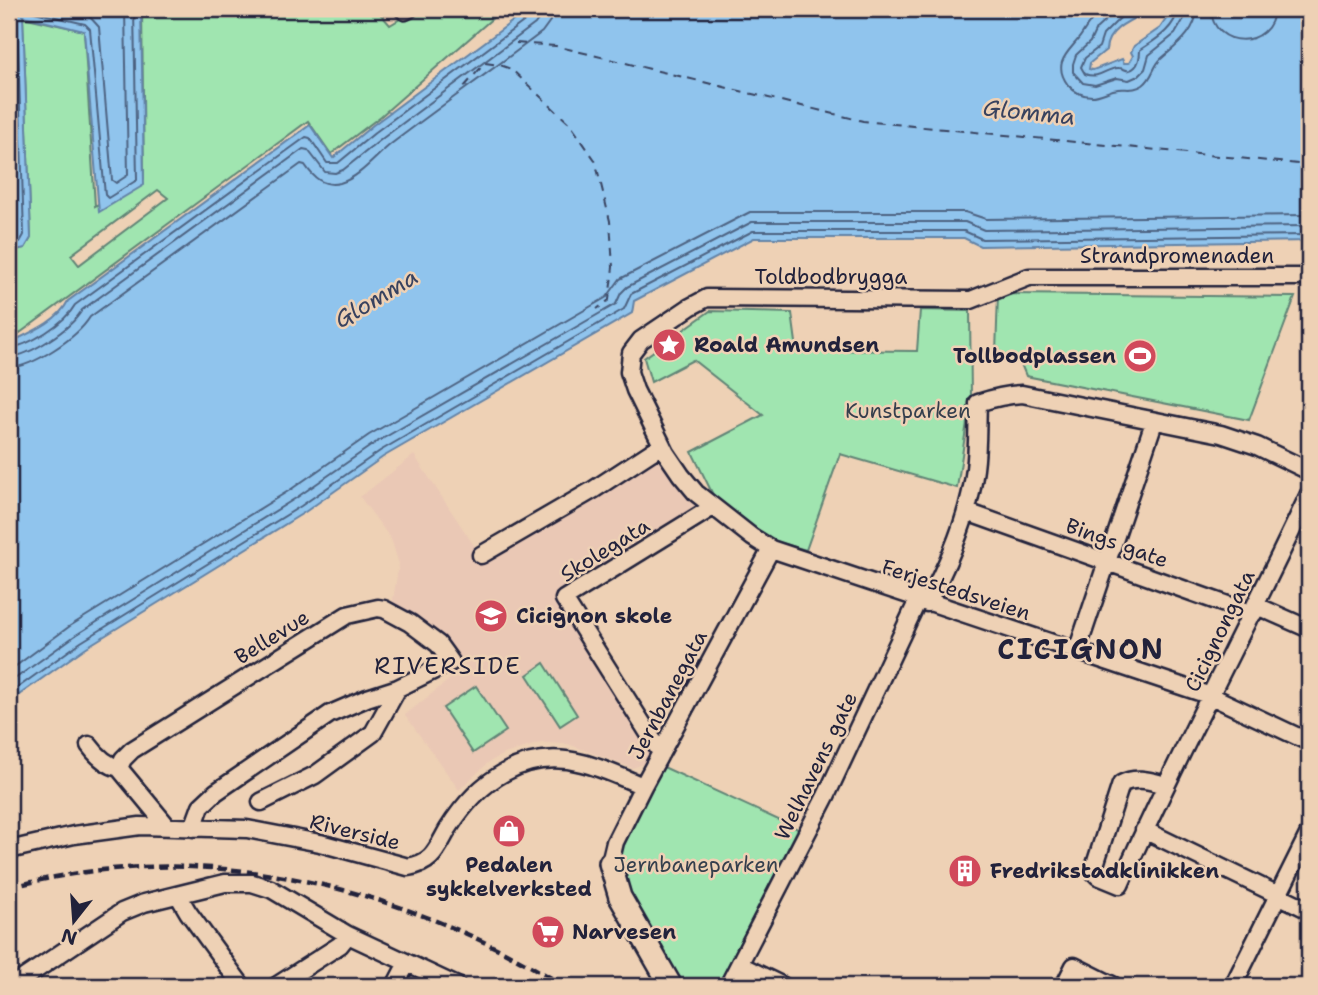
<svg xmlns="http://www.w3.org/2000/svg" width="1318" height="995" viewBox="0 0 1318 995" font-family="'Shantell Sans',sans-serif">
<rect width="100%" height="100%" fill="#eed1b5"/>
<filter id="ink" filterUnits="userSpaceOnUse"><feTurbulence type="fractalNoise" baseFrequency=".0143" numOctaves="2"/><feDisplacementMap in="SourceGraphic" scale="14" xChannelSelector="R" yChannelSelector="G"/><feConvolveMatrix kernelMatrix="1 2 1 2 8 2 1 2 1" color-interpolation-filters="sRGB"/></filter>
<g filter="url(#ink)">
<path fill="#eac8b5" d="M654 445 701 512 561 596 656 750 643 764 632 768 568 744 541 743 504 754 489 762 459 790 405 715 460 671 448 651 392 605 399 564 391 539 360 497 414 455 477 550Z"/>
<path fill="#a0e5b0" stroke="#618476" stroke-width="2" fill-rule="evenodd" d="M142 9H376L390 25 417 9H503L381 116 331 154 308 121 9 341V250L25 248 31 238 23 17 84 31 95 206 144 179ZM158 190 168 198 79 265 71 255Z
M998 294 1295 297 1249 420 1026 376 1019 359 996 353Z
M920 310 970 311 971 396 957 488 840 454 806 550 778 542 718 505 692 452 763 415 693 360 651 382 644 358 710 311 792 313 797 350 917 351Z
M544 663 577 715 560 726 527 675Z
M476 686 506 731 473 753 443 708Z
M657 764 798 829 718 986H683L626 899 615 849Z"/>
<path fill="#90c4ed" stroke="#6483a6" stroke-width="2" d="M9 9H141L144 185 99 212 84 31 23 16 31 238 25 248 13 251 9 248Z
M529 9H1153C1136 18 1107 27 1106 50L1090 63 1089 69 1093 70 1122 59 1124 63H1129L1133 56 1131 52 1134 46 1160 28 1173 9H1235L1241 15 1261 10 1309 9V241L980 246 964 238H754L634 301 632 313 383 457 305 512 85 648 9 702V343C29 333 58 322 68 301L310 125 333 158 373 125Z"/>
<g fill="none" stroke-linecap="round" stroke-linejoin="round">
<path stroke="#4e6382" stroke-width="2" d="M60 9 89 16 99 27 112 180 116 183 128 175 125 9
M1102 9C1093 17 1088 24 1082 34 1072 50 1050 61 1068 85 1074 92 1083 96 1092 96 1101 96 1109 90 1118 89 1127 88 1134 91 1143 85 1153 78 1153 66 1161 59 1177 45 1196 32 1197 9
M1118 9 1096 29 1090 42 1076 55 1073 64V72L1083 83 1095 85 1117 78 1129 80 1138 76 1145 69 1149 55 1175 34 1185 17 1187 9
M1136 9 1120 18 1103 35 1099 47 1085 58 1081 67 1085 74C1100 80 1107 67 1119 68 1125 68 1128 74 1135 67 1139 63 1140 56 1140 50 1155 40 1175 29 1178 9
M1211 9C1212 50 1273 50 1274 9
M9 64 15 230 13 233 9 234
M9 243 20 242 24 235 17 14 26 10 85 24 90 29 105 195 108 198 137 180 134 9
M9 348C29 346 65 323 75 305L306 137 310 138 327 163H338L377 131 530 17 533 9
M9 357C30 356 71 329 82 310L303 149 308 150 325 172 335 173 343 170 383 138 535 24 540 17 541 9
M9 368C33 367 77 338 90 317L301 164 305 165C313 177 323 187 340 183 359 178 376 156 391 144 441 106 492 70 542 32L550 21 552 9
M9 671 70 626 290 490 369 435 607 297 620 279 750 212H965L986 219 1309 215
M9 683 76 635 296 498 375 443 616 304 621 293 627 287 752 222H965L984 230 1309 226
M9 694 81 642 301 506 380 451 624 309 631 294 753 231H964L982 239 1309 235"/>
<path stroke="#38425f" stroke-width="2" stroke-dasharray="9 7" stroke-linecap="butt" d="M516 43 556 46 863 121 1309 165
M464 87 485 63 500 65 511 69 570 124 595 160 610 221 613 267 609 300 597 309"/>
<defs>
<path id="minor" d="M403 9 405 11 409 9
M1309 277H1029L971 300 707 298 690 307 641 340 631 353 629 372 635 390 666 453 681 475 696 493 752 537 771 549 1211 696 1309 742
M967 512 1253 614
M481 555 593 490 662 445
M927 603C950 561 969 517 975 469 978 447 977 425 978 403 993 398 1006 395 1022 394L1221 434 1257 446 1309 471
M1257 606 1309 629
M1077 651 1154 422
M89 745C97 756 106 765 119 768L167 826
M661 753 564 599 713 507
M119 768 123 759 132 750 347 615 378 608 384 609 410 623 438 644 451 662 398 688 373 733 315 775 261 802
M1166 785C1150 781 1136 776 1121 784L1093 871 1098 876 1120 885C1178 753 1248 625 1309 494
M193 828 201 806 216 792 330 714 367 698 398 688
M1144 830 1309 910
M9 850 74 835 140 826 247 829 320 843 408 867C433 863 436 850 448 829 478 781 524 748 582 763 603 768 623 778 643 786
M610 863 615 842 643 786 771 549
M178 895 188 912 242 986
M740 965 783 986
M12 986 122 912 144 903 225 883H252L271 889 348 935 457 986
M276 986 340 945 348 935
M395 986 407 963
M728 986 826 796 918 600
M1064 986 1074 966 1114 986
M1233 986 1309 833"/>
<path id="tertiary" d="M610 863 620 897 671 986"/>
</defs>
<use href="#minor" stroke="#22223b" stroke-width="21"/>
<use href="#tertiary" stroke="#22223b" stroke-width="26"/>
<use href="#minor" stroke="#eed1b5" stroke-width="16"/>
<use href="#tertiary" stroke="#eed1b5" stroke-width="21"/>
<path stroke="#22223b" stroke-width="4.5" stroke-dasharray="10 5" stroke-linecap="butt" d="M9 888C197 835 402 885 564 986"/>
</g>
</g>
<defs>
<symbol id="sight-disc" viewBox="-11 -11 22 22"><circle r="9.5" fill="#d1495b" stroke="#eed1b5"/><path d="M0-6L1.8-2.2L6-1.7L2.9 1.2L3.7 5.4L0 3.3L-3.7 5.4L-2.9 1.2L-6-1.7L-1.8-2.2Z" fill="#fff"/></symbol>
<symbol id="stadium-disc" viewBox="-11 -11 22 22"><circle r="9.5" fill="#d1495b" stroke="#eed1b5"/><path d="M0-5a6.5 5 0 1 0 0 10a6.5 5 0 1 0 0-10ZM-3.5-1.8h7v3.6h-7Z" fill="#fff"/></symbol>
<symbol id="school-disc" viewBox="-11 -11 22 22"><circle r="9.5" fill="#d1495b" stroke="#eed1b5"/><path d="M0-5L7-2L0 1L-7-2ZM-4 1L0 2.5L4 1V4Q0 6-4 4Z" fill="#fff"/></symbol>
<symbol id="shop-disc" viewBox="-11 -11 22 22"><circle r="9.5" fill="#d1495b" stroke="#eed1b5"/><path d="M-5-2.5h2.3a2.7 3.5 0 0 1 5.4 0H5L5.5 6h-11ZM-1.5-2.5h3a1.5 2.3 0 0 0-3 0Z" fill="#fff"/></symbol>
<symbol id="building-disc" viewBox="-11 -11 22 22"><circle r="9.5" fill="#d1495b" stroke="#eed1b5"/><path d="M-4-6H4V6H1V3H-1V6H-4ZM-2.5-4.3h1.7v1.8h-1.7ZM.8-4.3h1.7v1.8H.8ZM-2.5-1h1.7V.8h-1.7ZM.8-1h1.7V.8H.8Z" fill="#fff"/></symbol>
<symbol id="supermarket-disc" viewBox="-11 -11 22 22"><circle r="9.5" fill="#d1495b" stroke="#eed1b5"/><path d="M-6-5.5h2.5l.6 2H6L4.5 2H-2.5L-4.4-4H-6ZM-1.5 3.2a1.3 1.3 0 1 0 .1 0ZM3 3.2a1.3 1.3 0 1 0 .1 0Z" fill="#fff"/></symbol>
</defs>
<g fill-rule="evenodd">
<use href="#sight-disc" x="650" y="326" width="38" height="38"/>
<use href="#stadium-disc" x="1121" y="337" width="38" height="38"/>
<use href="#school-disc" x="472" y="597" width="38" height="38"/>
<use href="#shop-disc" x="490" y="812" width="38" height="38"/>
<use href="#building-disc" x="946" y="852" width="38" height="38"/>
<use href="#supermarket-disc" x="529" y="913" width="38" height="38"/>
</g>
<g text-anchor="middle" stroke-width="5" stroke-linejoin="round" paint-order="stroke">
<g font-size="21" fill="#22223b" stroke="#eed1b5">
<text x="1177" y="263">Strandpromenaden</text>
<text x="831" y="284">Toldbodbrygga</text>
<text transform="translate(1117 543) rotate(20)" y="7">Bings gate</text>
<text transform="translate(605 550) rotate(-32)" y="7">Skolegata</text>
<text transform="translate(956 590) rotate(18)" y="7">Ferjestedsveien</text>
<text transform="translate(1220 631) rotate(-64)" y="7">Cicignongata</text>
<text transform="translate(272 637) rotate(-32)" y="7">Bellevue</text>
<text transform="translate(668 695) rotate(-62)" y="7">Jernbanegata</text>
<text transform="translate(816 766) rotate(-64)" y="7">Welhavens gate</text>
<text transform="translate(355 832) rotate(14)" y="7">Riverside</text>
</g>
<g font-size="21" font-weight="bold" fill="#22223b" stroke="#eed1b5" text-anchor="start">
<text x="694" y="352">Roald Amundsen</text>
<text x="1116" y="363" text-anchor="end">Tollbodplassen</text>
<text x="516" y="623">Cicignon skole</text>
<text x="509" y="872" text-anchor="middle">Pedalen<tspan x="509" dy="24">sykkelverksted</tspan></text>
<text x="990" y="878">Fredrikstadklinikken</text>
<text x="572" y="939">Narvesen</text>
</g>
<g font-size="21" fill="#353f4d" stroke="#eed1b5">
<text x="908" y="418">Kunstparken</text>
<text x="696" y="872">Jernbaneparken</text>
</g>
<g font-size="23" font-style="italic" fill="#38425f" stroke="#eed1b5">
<text transform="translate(1029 112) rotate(6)" y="8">Glomma</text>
<text transform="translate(376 298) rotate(-31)" y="8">Glomma</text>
</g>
<g font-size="23" letter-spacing="2" fill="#22223b" stroke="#eed1b5">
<text x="448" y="674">RIVERSIDE</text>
</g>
<g font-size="28" font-weight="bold" letter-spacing="2" fill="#22223b" stroke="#eed1b5">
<text x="1081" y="659">CICIGNON</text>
</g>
</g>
<rect width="1318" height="995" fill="none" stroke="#eed1b5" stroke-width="35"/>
<rect x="18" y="18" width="1283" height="960" fill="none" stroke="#22223b" stroke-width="2.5" filter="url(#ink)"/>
<g transform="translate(74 921) rotate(197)" stroke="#eed1b5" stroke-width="5" paint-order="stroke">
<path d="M0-5L12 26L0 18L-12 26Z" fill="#22223b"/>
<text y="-10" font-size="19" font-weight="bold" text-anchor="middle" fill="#22223b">N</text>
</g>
</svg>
